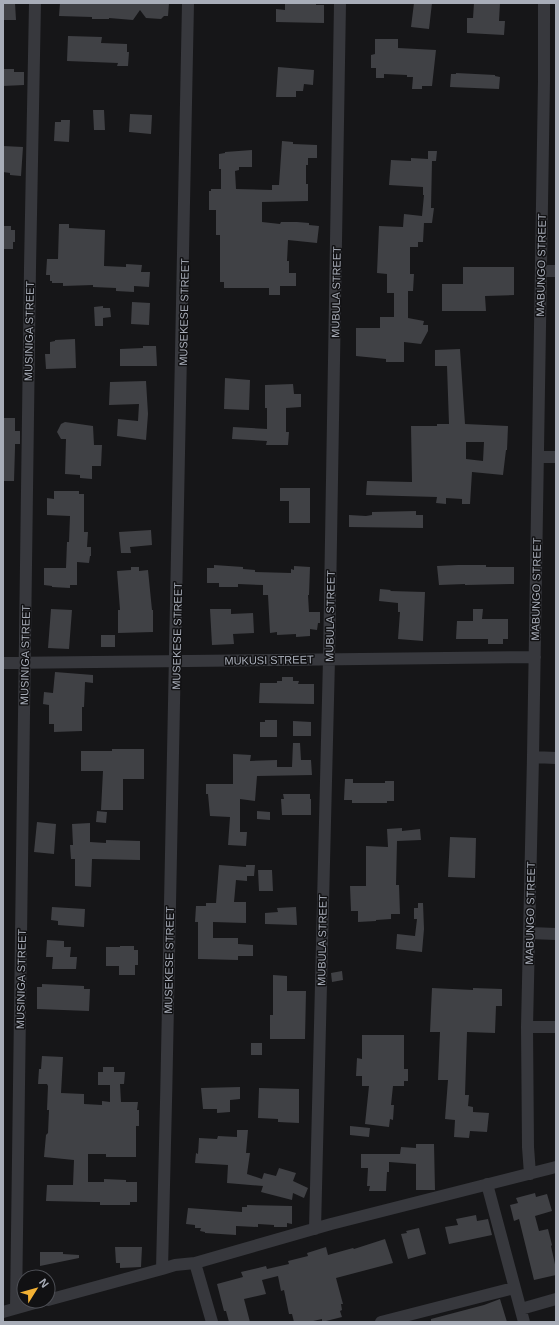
<svg xmlns="http://www.w3.org/2000/svg" width="559" height="1325" viewBox="0 0 559 1325" font-family="Arial,sans-serif">
<rect width="100%" height="100%" fill="#161618"/>
<path fill="#404145" fill-rule="evenodd" d="M3 3H15L16 20H3Z
M60 3H169L168 16H164L161 19 146 18 140 10 133 20 109 18V19H92V17L59 16Z
M285 3H316V5H324V23L276 22V9L285 10Z
M414 3H432L429 29 411 27Z
M474 3H500L499 21H505L504 35 467 33V18H473Z
M68 36 102 37 101 43 127 44V52H129L128 66H117L118 63 67 61Z
M375 39H398V48L436 50 432 86H422V89H412L413 77H407V75L384 74V78H376V68H371V55L375 54Z
M278 67 314 70 313 85 304 84 303 91H296V97H276Z
M3 69H14V72H24V85L3 86Z
M456 73 495 75V76L500 77 499 89 450 87 451 74H456Z
M93 110H104L105 130H94Z
M130 114 152 115 151 134 129 132Z
M61 120H70L69 142 54 141 55 122H61Z
M282 141 293 142V144L317 145V158H308V165H306V184H308V201L262 202V222L280 224 281 222H297L309 223V225L319 226 317 243 288 240 287 261H289V273H296V286H280V295H269V288H224V282H220V235H216V210H209V191H211V189H221V169H219V154L225 153V152L252 150V167H239V170L235 171 236 189 272 190V185H279Z
M3 146 23 147 21 176 10 175V173L3 172Z
M428 151H437L436 161H432L431 208H434L432 223H424L423 242H418V247H410V274H414L413 291H408V318L424 321 423 325H428V331L421 344 404 342V362H386V359L356 356V328H380V317H394V293H387V274L377 273 379 226 403 227 404 214 422 216 424 195H423V187L389 185 391 160 411 161V158L428 159Z
M59 224H69V228L105 230 104 266 126 267V264L142 265 141 272H150L149 287 134 286V292L116 291V288L93 287V285L63 286V283H52V281H50V275H46L47 259H58Z
M3 226H11V230H15V242H13V249H3Z
M463 267H514V295L485 296 486 311H442V284H463Z
M132 302 150 303 149 325 131 324Z
M103 306V308H110L111 317 103 318V326H95L94 307Z
M75 339 76 368 46 369 45 354H50V342L55 341V340Z
M143 346H156L157 366H120V349L143 348Z
M460 349 465 424 508 426 507 450H506L503 475 472 472 470 504H462V499L446 498V504L436 503 437 497 366 495 367 481 412 482 411 426H437V424H449L447 366H435V350ZM466 442H484L483 461 466 459Z
M225 378 250 380 249 410 224 409Z
M146 381 148 414 146 440 117 436 118 419 138 421 139 404 109 405 110 382Z
M293 384 294 394H301V407L286 408V432H289L288 445H266L267 441 232 439 233 427 267 429V408H265V385Z
M3 418H15V431H20V444H15V448L14 481H3Z
M65 422 93 426 94 445H102L101 466H92V479L80 478V475L65 474 66 439H61L57 432 61 424Z
M280 488H310V523H289V501H280Z
M54 491H79V494H84V532H88L87 547H91V556H90L89 563 77 562V585H70V588L52 587V586L44 585V568H66L67 542H69L70 516 47 515V498L54 499Z
M416 511V515H423V528L349 527V515L366 516 372 515V512Z
M151 530 152 545 130 547 131 553H121L119 532Z
M214 565 243 567V569L255 570V572L291 573V569L294 570V566L310 567 309 595H308L309 612H320V623H318L317 630 310 629V636L296 637V634L277 635V632L270 633 268 595H263V585L238 584V587H219V583H207V568H214Z
M458 565H486V567H514V584L465 585V584L439 585 437 566Z
M131 567H139V571L148 570 152 610H153V632L118 633V610H120L117 571 131 570Z
M380 589 391 590 390 591 425 592 423 641 398 639 400 612H398V603L379 601Z
M51 609 72 610 69 649 48 648Z
M210 609H231V614L253 613 254 633 233 634 234 644 212 645Z
M473 609H483L482 619H508V639H503V644H488V639H456L457 621H473Z
M101 635H115V647H101Z
M55 672 93 675V683L85 682 84 707H82V731L54 732V724H49V705L43 704 44 692 53 693Z
M282 677H293V681H299L298 684H314V704L259 703 260 683H277V681H282Z
M265 720H277V737H260V722H265Z
M293 721 311 722V736H293Z
M293 743H300L301 760H311L312 775 257 776 255 801 240 799V832H247L246 846 228 845 230 817 210 816 208 794H206V784H233V754L251 755 250 761 277 760V767H292Z
M112 749H144V779H123V810H101L103 771H81V751H112Z
M345 779H353V783H385V781H394V801H387V803H352V800H344Z
M283 794H310V799H311V815H282L281 799H284Z
M97 811 107 812 106 823 96 822Z
M257 811 270 812V820L257 819Z
M37 822 56 824 54 854 34 852Z
M90 823V842L106 843V840L140 841V860L92 859 91 887 75 886V859H71L70 845H73L72 824Z
M402 828V831L420 829 421 840 397 841 396 885H399L400 914H391V919L376 920V921L358 922V911H351L350 886H366V846L388 847 387 829Z
M450 837 476 838 475 878 448 877Z
M219 865 246 867V865H255L254 876H247V881L236 880 234 902H246V923L213 922V938H238V944L253 945V956H238V960L198 959V922H195L196 906H206V903H216Z
M258 870H272L273 891H259Z
M418 903H423L424 929 422 952 396 949 397 934 415 936 417 919H414V908H418Z
M52 907 85 909 84 927 58 925V921L51 920Z
M296 907 297 925 265 924V913L278 912 277 908Z
M47 940 64 941V947H71L70 957H77L76 969H52L53 957H46Z
M120 946H134V950H138V965H135V975H119V966H106V947H120Z
M342 971 343 980 332 982 331 973Z
M273 975 287 976V991H306L305 1039H270V1015H273Z
M42 984 84 986V989H90L89 1011 37 1009V987H42Z
M432 988 473 990V988L502 989V1006H496L495 1033 467 1032 465 1095H469L468 1106 473 1107V1112L489 1113 487 1132 470 1131 469 1138 454 1137 455 1120 445 1119 448 1080H438L440 1032H430Z
M362 1035H404V1069H408V1081H404V1086H393L391 1105H394L393 1120 390 1119 389 1127 365 1124 369 1086H362V1076H356L357 1058 362 1059Z
M251 1043H262V1055H251Z
M42 1056 63 1057 61 1093 84 1094V1104L102 1105V1101L110 1102V1085H98V1072H103V1067H114V1072H125L124 1084H120L121 1102H138L137 1110H139V1126H136V1157H106V1154H88V1182H104V1179L126 1180V1182H137V1202H130V1205H100V1202H94L46 1201 47 1185H73L74 1160 44 1157 46 1135 48 1133 49 1110H47L48 1086 47 1084H38L39 1069H41Z
M240 1087V1099L230 1100V1112L217 1113V1109H203L201 1088Z
M259 1088 299 1089V1123L278 1122V1119L258 1118Z
M350 1126 370 1128 369 1137 350 1135Z
M237 1130H248L246 1153H250L247 1174 262 1179 264 1173 276 1176 279 1168 296 1173 293 1181 308 1188 304 1198 293 1193 292 1200 261 1192 263 1186 227 1183 228 1165 195 1163 196 1153 198 1154 199 1138 217 1139 218 1136 237 1137Z
M416 1144H434L435 1190H416V1164L389 1162V1172H387L386 1191H369L370 1186H367L368 1168H361V1154H400L401 1147 416 1148Z
M535 1193 536 1197 547 1194 552 1211 535 1216 539 1231 548 1229 552 1245 551 1246 556 1269V1275L534 1280 519 1219 514 1221 510 1205 518 1203 516 1198Z
M247 1205 292 1206V1224L287 1223V1227H274V1225L258 1224V1227L236 1226V1235L205 1233V1232L200 1231 201 1228H195V1225L186 1224 188 1208 242 1212V1207H247Z
M476 1215 477 1221 488 1219 492 1235 449 1244 445 1227 458 1225 456 1219Z
M419 1228 426 1254 408 1259 401 1234 407 1233 406 1231Z
M385 1239 393 1263 336 1278 343 1304H341L342 1310 340 1311 342 1317 322 1322V1319L309 1322H294L292 1314H289L284 1290 281 1291 278 1276 262 1280 266 1294 244 1299 250 1322H229L226 1311H224L217 1284 243 1277 241 1272 266 1266 267 1269 289 1264 288 1261 308 1256 307 1253 326 1247 328 1255 353 1248 354 1249Z
M115 1247H142L141 1267 120 1268V1263H116Z
M40 1252H63V1254L79 1255V1258L40 1266Z
M500 1299 507 1322H431V1319L484 1305Z"/>
<g fill="none" stroke-linecap="round" stroke-linejoin="round">
<path stroke="#37383d" stroke-width="12" d="M541 271H556
M538 457H556
M3 663 535 657
M533 757 556 758
M530 933 556 934
M527 1027H556
M530 1174 528 1147 527 1027 533 757 544 81V3
M487 1184 524 1322
M315 1229 329 659 340 3
M195 1263 212 1322
M162 1269C172 847 183 425 188 3
M48 1300 162 1269 175 1265 195 1263 331 1224 556 1167
M16 1308 30 268 35 3
M521 1309 556 1299
M3 1312 42 1301
M381 1322 514 1288"/>
</g>
<g text-anchor="middle" stroke-width="3" stroke-linejoin="round" paint-order="stroke">
<g font-size="11" fill="#a8adb8" stroke="#111113">
<text transform="translate(541 265) rotate(-89)" y="4">MABUNGO STREET</text>
<text transform="translate(336 292) rotate(-89)" y="4">MUBULA STREET</text>
<text transform="translate(184 312) rotate(-89)" y="4">MUSEKESE STREET</text>
<text transform="translate(29 331) rotate(-89)" y="4">MUSINIGA STREET</text>
<text transform="translate(536 589) rotate(-89)" y="4">MABUNGO STREET</text>
<text transform="translate(330 616) rotate(-89)" y="4">MUBULA STREET</text>
<text transform="translate(177 636) rotate(-89)" y="4">MUSEKESE STREET</text>
<text transform="translate(25 655) rotate(-89)" y="4">MUSINIGA STREET</text>
<text transform="translate(269 660) rotate(-1)" y="4">MUKUSI STREET</text>
<text transform="translate(530 913) rotate(-89)" y="4">MABUNGO STREET</text>
<text transform="translate(322 940) rotate(-89)" y="4">MUBULA STREET</text>
<text transform="translate(169 960) rotate(-89)" y="4">MUSEKESE STREET</text>
<text transform="translate(21 979) rotate(-89)" y="4">MUSINIGA STREET</text>
</g>
</g>
<rect width="559" height="1325" fill="none" stroke="#a8adb8" stroke-width="8"/>
<g transform="translate(36 1289) rotate(53)"><circle r="19" fill="#111113" stroke="#4d4f55"/>
<path d="M0-3L7 15L0 10L-7 15Z" fill="#f2b134"/>
<text y="-6" font-size="11" font-weight="bold" text-anchor="middle" fill="#a8adb8">N</text>
</g>
</svg>
